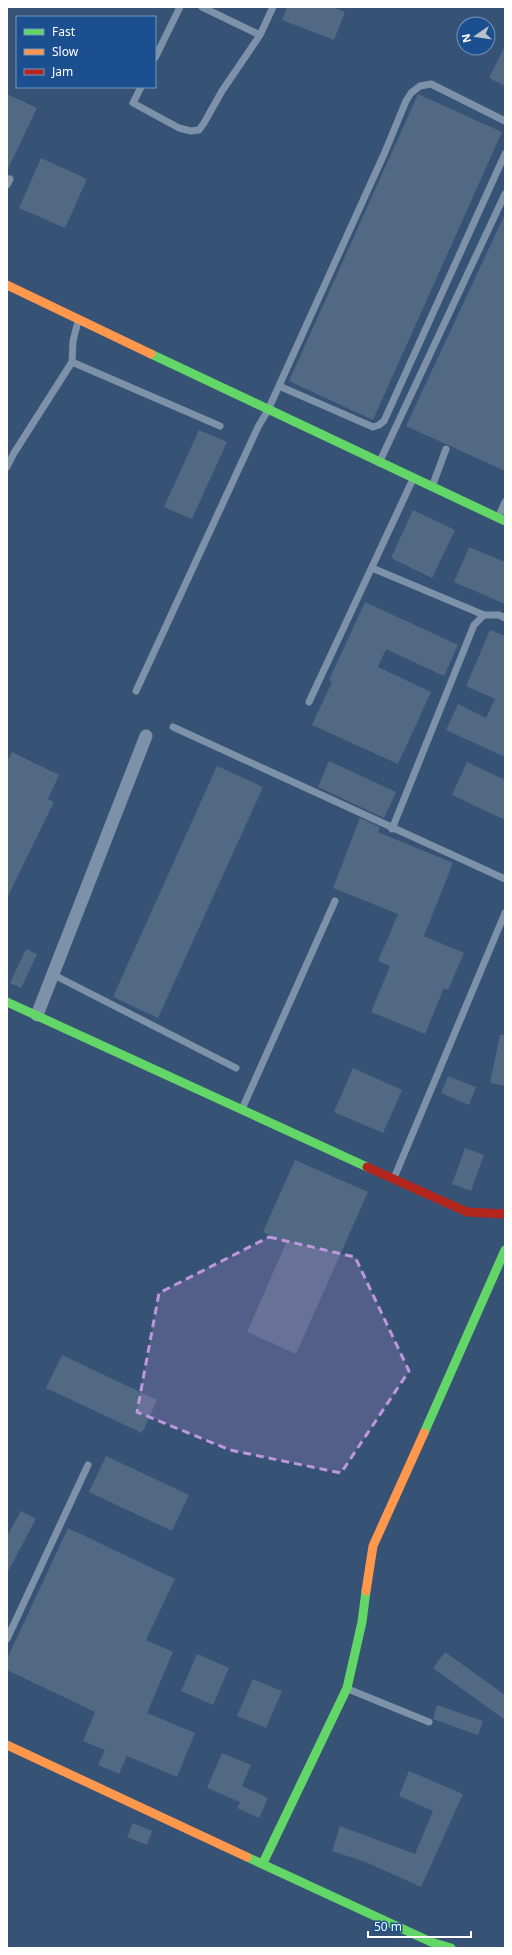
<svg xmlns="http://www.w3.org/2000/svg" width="512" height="1955" viewBox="0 0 512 1955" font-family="'Noto Sans',sans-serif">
<rect width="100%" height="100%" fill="#365274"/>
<path fill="#526984" d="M287 7H333L345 12 334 40 282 20Z
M505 46V86L489 78Z
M7 94 37 108 7 171Z
M418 94 502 132 373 420 289 381Z
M41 158 87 179 65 228 19 208Z
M505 214V471L406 426Z
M199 430 227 442 192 519 164 507Z
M413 510 455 530 432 578 391 558Z
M469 547 505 562V604L454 582Z
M365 602 458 645 444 676 386 649 378 667 431 692 398 764 312 725 332 682 329 680Z
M490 630 505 636V757L446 730 458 704 486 718 495 699 466 686Z
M12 752 59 775 48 799 54 802 7 898V761Z
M329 761 396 792 384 818 318 787Z
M467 762 505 780V820L452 795Z
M217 766 263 787 158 1018 113 997Z
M360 818 380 827 378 832 453 863 424 936 464 953 448 990 444 988 425 1034 371 1012 390 966 378 961 398 914 333 888Z
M26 949 37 954 21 988 10 983Z
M500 1035H505V1086L490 1083Z
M353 1068 402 1090 383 1133 334 1112Z
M448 1076 476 1087 469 1105 441 1093Z
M465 1148 484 1155 471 1191 452 1184Z
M295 1160 368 1192 296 1354 247 1332 286 1243 263 1232Z
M62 1355 157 1400 142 1433 46 1388Z
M106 1456 189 1495 172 1531 89 1492Z
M21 1511 36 1519 7 1573V1536Z
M68 1528 175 1579 146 1640 173 1652 147 1713 195 1733 177 1777 127 1756 119 1774 98 1765 105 1750 83 1741 95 1712 7 1670V1659Z
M445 1652 505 1695V1720L433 1668Z
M197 1654 229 1668 213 1705 181 1691Z
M253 1679 282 1691 266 1728 237 1716Z
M437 1705 483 1721 478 1735 433 1719Z
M222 1753 251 1765 242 1786 268 1798 259 1818 237 1808 240 1802 207 1788Z
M409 1771 463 1794 421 1887 368 1863 332 1851 340 1826 415 1854 433 1811 399 1796Z
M133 1823 152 1831 147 1845 127 1837Z"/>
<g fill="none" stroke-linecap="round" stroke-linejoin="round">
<path stroke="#7d92a8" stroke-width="7" d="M202 7 260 35
M155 58 180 7
M141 87 133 103 179 128 191 131 199 130 204 123 222 91 260 35 273 7
M7 185 10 179
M72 362 220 426
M279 386 373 427 379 425 384 421 505 154
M379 463 505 194
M7 467 14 453 72 362 73 341 78 321
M432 487 446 449
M498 518 505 502
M372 568 484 615
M136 691 258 427 268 410 385 152 406 101 411 93 420 86 431 84 505 121
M309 702 413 479
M173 727 505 879
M392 829 474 625 484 615H499L505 618
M54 975 236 1068
M242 1109 335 901
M394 1178 505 913
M7 1639 88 1465
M348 1689 429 1722"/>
<path stroke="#7d92a8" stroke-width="13" d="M37 1015 146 736"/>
<path stroke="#63d668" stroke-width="9" d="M151 354 505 521
M7 1002 367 1167
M424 1433 505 1250
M247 1857 431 1942 451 1948
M263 1863 347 1688 362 1622 366 1591"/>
<path stroke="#ff974d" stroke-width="9" d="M7 285 151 354
M366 1591 373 1546 424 1433
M7 1745 247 1857"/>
<path stroke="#b3261e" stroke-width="9" d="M367 1167 467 1212 505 1214"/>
</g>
<path fill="#bd96df" fill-opacity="0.2" stroke="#bd96df" stroke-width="3" stroke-dasharray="8 5" stroke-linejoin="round" d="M269 1237 355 1257 409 1371 341 1473 230 1450 137 1412 159 1293Z"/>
<rect width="512" height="1955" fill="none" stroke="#ffffff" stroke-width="16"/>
<rect x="16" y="16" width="140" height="72" fill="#1b4f8f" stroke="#7695bc"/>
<rect x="24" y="29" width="20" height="6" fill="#63d668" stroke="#7695bc"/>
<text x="52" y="36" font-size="12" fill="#ffffff">Fast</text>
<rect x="24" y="49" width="20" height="6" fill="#ff974d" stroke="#7695bc"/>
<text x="52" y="56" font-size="12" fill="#ffffff">Slow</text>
<rect x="24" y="69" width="20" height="6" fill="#b3261e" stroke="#7695bc"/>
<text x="52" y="76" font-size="12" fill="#ffffff">Jam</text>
<g transform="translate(476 36) rotate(257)"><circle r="19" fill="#1b4f8f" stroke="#7695bc"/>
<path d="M0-3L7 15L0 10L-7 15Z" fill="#b9c2ce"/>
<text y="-6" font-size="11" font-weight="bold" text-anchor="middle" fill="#ffffff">N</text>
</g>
<path d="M368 1931v6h103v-6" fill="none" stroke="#ffffff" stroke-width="2"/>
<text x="374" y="1931" font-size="12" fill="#ffffff" stroke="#1b4f8f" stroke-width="3" paint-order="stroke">50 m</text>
</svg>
